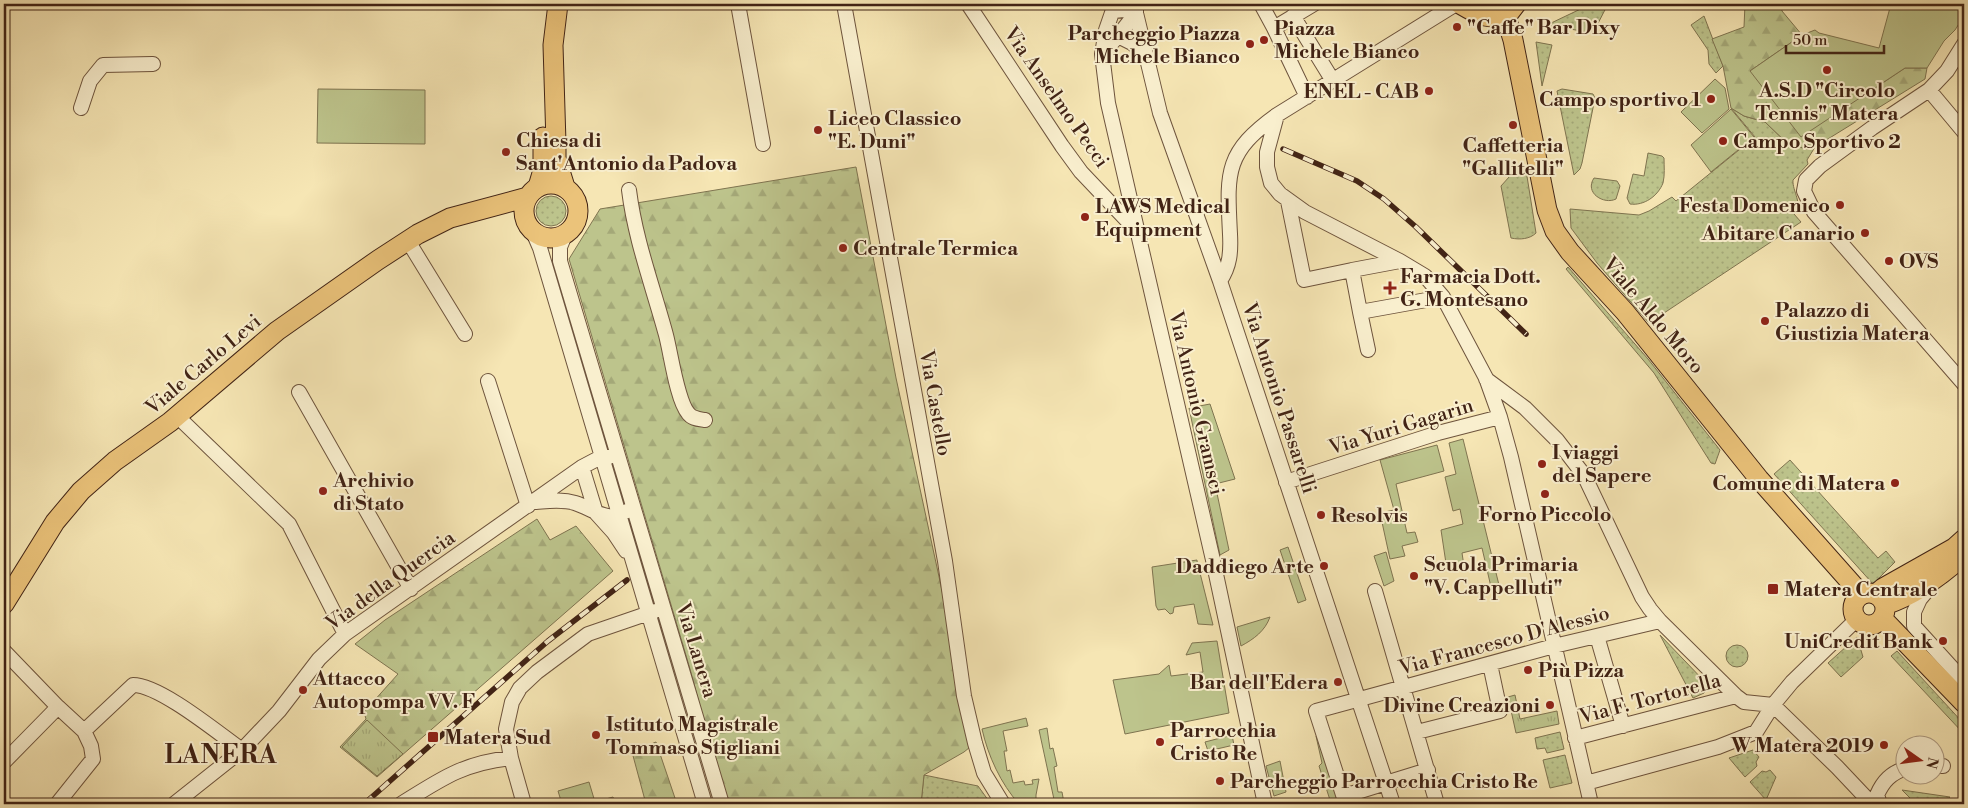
<svg xmlns="http://www.w3.org/2000/svg" width="1968" height="808" viewBox="0 0 1968 808" font-family="'Libre Bodoni',serif">
<defs>
<pattern id="grass-dots" width="8" height="8" patternUnits="userSpaceOnUse" patternTransform="scale(1.25)"><rect width="8" height="8" fill="#bdc48c"/><path d="M2 2h.1M6 6h.1" fill="none" stroke="#a4a878" stroke-width="1.8" stroke-linecap="round"/></pattern>
<pattern id="forest-firs" width="22" height="20" patternUnits="userSpaceOnUse" patternTransform="scale(1.25)"><rect width="22" height="20" fill="#bdc48c"/><path d="M5 1l3.5 6h-7zM16 11l3.5 6h-7z" fill="#a4a878"/></pattern>
<pattern id="park-tufts" width="24" height="20" patternUnits="userSpaceOnUse" patternTransform="scale(1.25)"><rect width="24" height="20" fill="#bdc48c"/><path d="M3 7l-1-3M5 7V3M7 7l1-3M15 17l-1-3M17 17v-4M19 17l1-3" fill="none" stroke="#a4a878"/></pattern>
</defs>
<rect width="100%" height="100%" fill="#f6e6b4"/>
<filter id="stains"><feTurbulence type="fractalNoise" baseFrequency=".004" numOctaves="4"/><feColorMatrix values="0 0 0 0 .2 0 0 0 0 .09 0 0 0 0 .02 0 0 0 .5 -.17"/></filter>
<radialGradient id="worn" r=".72"><stop offset=".6" stop-color="#630" stop-opacity="0"/><stop offset="1" stop-color="#630" stop-opacity=".3"/></radialGradient>
<path fill="url(#grass-dots)" stroke="#7f7450" d="M1591 4H1608L1593 33 1547 25Z
M1704 16 1723 66 1716 73 1709 64 1708 50 1691 25Z
M1536 42 1552 45 1542 86Z
M1562 89 1593 94 1595 98 1582 163 1580 169 1574 175 1557 91Z
M1731 108 1744 116 1765 122 1787 143 1806 149 1815 147 1807 160 1808 164 1793 180C1792 191 1804 205 1794 214L1801 222 1649 323 1597 263 1571 228 1570 209 1639 215 1649 211 1672 197 1676 201 1755 137Z
M1648 153 1662 156 1664 158C1664 166 1665 175 1663 183 1658 196 1644 206 1630 204L1627 198 1633 174 1644 176Z
M1518 167 1526 170 1536 233C1530 239 1520 240 1511 238L1501 186Z
M1594 178 1617 181 1620 186 1616 199C1604 205 1584 193 1594 178Z
M536 211a15 15 0 1 1 30 0a15 15 0 1 1-30 0Z
M1568 267 1648 359 1720 450 1715 464 1711 463 1654 373 1566 269Z
M1790 460 1878 558 1886 551 1895 562 1873 584 1774 474Z
M1660 635 1707 684 1708 688 1704 693 1693 698Z
M1857 637 1863 657 1841 677 1828 663Z
M1726 656a11 11 0 1 1 22 0a11 11 0 1 1-22 0Z
M1897 651 1964 724V734L1891 656Z
M1560 732 1564 749 1547 753 1545 748 1537 749 1535 738Z
M1753 750 1759 757 1756 762 1757 766 1745 777 1729 758Z
M1565 755 1572 783 1550 788 1543 760Z
M1770 770 1776 777 1766 800 1750 782 1762 771 1766 772Z
M924 775 978 786 991 804H921Z
M1902 790 1950 797 1942 804H1916Z"/>
<path fill="url(#forest-firs)" stroke="#7f7450" d="M1745 4H1781L1782 11 1802 35 1750 71 1869 92 1905 68H1927L1925 79 1815 147 1806 149 1787 143 1765 122 1744 116 1731 108 1723 66 1712 39 1744 27Z
M856 167 896 378 975 743 964 752 924 775 921 804H726L690 669 569 259 600 209Z
M537 519 550 540 576 526 613 571 377 777 340 747 366 719 364 712 398 674 355 644 385 620Z
M656 742 677 804H646L632 752Z"/>
<path fill="url(#park-tufts)" stroke="#7f7450" d="M1515 695 1520 719 1557 711 1559 724 1516 733 1508 697Z
M367 720 403 754 377 776 342 747Z"/>
<path fill="#bdc48c" stroke="#7f7450" d="M1891 4H1964V16L1955 30 1944 41 1927 68H1905L1801 137 1750 71 1802 35 1815 30 1819 33 1879 48Z
M1715 79 1725 88 1729 109 1702 133 1681 112Z
M318 89 425 90V144L317 143Z
M1731 109 1754 137 1711 172 1691 145Z
M1210 404 1235 479 1215 484 1229 550 1220 555 1189 408Z
M1463 439 1499 585 1491 587 1482 548 1462 553 1464 566 1447 570 1441 530 1463 524 1460 509 1453 511 1445 477 1456 474 1449 443Z
M1437 445 1444 471 1396 484 1407 533 1415 532 1418 542 1402 546 1405 556 1390 559 1380 513 1394 510 1380 460Z
M1288 547 1306 600 1298 603 1280 550Z
M1386 552 1394 581 1384 586 1374 556Z
M1197 560V561L1213 625 1198 624 1194 604 1174 607 1173 613 1170 614 1165 609 1158 610 1156 606 1152 567Z
M1270 617C1265 631 1254 639 1241 646L1237 627Z
M1217 641 1229 713 1125 734 1113 680 1159 674 1169 665 1171 676 1203 672 1200 652 1186 655 1192 643Z
M1026 718 1028 726 1003 731 1007 751H1004L1007 771 1010 770 1013 783 1024 781 1025 785 1033 784 1032 780 1039 779 1036 795V804H1019C1001 784 988 756 982 729Z
M1047 728 1050 749 1053 748 1057 766 1054 767 1058 792H1062L1064 803 1055 804 1039 730Z
M1232 735 1234 745 1208 751 1205 742Z
M1316 736H1320L1339 804H1325L1324 803 1330 800 1319 766 1322 763Z
M1280 761 1286 792 1274 796 1266 766Z
M589 782 595 802 613 797 616 804H562L558 791Z"/>
<g fill="none" stroke-linecap="round" stroke-linejoin="round">
<defs>
<path id="minor" d="M738 4 763 144
M844 4 945 561 964 696 975 743 984 773 1003 804
M968 4 1062 146 1081 172 1137 231
M1115 4 1106 30 1102 54 1108 103 1213 560 1265 804
M1136 4V13L1160 113 1220 281 1393 804
M1261 4 1274 28 1314 4
M1113 11 1124 10 1136 13 1118 36
M1293 16 1333 81
M1274 28 1307 97
M1964 44 1947 71 1929 90 1872 128 1820 166 1806 180 1804 191 1814 212 1964 384
M1102 54 1118 36 1132 43 1147 56
M1929 90 1964 132
M81 108 90 81 103 65 153 64
M1277 115 1267 152V167L1271 183 1280 194 1305 212 1400 261 1425 276 1443 297 1486 378 1500 417 1511 457 1591 804
M629 190C635 239 653 287 666 335 671 354 677 400 688 413 692 419 699 419 705 420
M1288 201 1304 280 1352 270
M533 232 540 248 705 804
M565 235 560 247V261L722 804
M408 241 465 334
M1400 261 1352 270 1360 312 1443 297
M1220 281C1230 266 1231 252 1230 234 1227 173 1224 153 1277 115L1456 4
M1360 312 1368 350
M1486 379 1525 408 1557 440 1584 475 1642 597 1650 609 1660 621 1736 696 1744 702 1773 705
M488 381 528 506
M299 392 411 589
M177 416 289 524 345 634
M582 467 596 513 614 533 626 551
M1286 482 1438 433 1500 417
M536 502C549 501 562 499 575 503 594 509 607 524 627 511
M1931 586 1920 599 1914 612V626L1964 681
M1375 591 1437 804
M1597 636 1623 726
M4 651 58 707 84 731 91 746 93 759 57 804
M1773 705 1837 767 1872 804
M84 731 133 685C160 685 218 733 242 750
M1417 732 1500 711 1490 664
M1575 738 1736 696
M4 762 58 707
M1936 766H1943
M1586 783 1718 747 1756 732 1773 705 1792 682 1856 620
M1344 796 1428 770
M174 804 242 750 279 711 319 659 345 634 582 467 601 457H609
M401 804C441 779 463 763 511 758
M524 804 511 758 506 729 512 702 520 688 537 672 588 634 655 611
M1346 804 1316 711 1554 646 1660 621
M1880 804 1877 795C1883 781 1891 773 1906 768"/>
<path id="major" d="M558 4 553 45 556 143V158L565 187
M1460 4C1477 14 1485 19 1506 17L1516 4
M1506 17 1513 40 1547 210 1555 231 1570 252 1625 312 1759 479 1861 594
M524 211a27 27 0 1 1 54 0a27 27 0 1 1-54 0Z
M538 187 543 170V137
M1853 609a16 16 0 1 1 32 0a16 16 0 1 1-32 0Z
M1876 594 1883 588 1954 548 1964 539
M4 604 55 522 81 491 115 461 170 422 277 331 378 260 418 234 450 218 528 197
M1885 605C1915 595 1941 576 1964 555
M1882 618 1964 703"/>
</defs>
<use href="#minor" stroke="#6e543d" stroke-width="16"/>
<use href="#major" stroke="#412315" stroke-width="21"/>
<use href="#minor" stroke="#f9efce" stroke-width="14"/>
<use href="#major" stroke="#ebc37a" stroke-width="19"/>
<defs>
<path id="rail" d="M1283 149 1357 181 1384 199 1416 227 1526 334
M364 804 548 641 627 580"/>
</defs>
<use href="#rail" stroke="#412315" stroke-width="5.5"/>
<use href="#rail" stroke="#f9efce" stroke-width="4" stroke-dasharray="11" stroke-linecap="butt"/>
</g>
<g fill="#8f2418" stroke="#f9efce" stroke-width="2">
<circle cx="1457" cy="27" r="5"/>
<circle cx="1264" cy="40" r="5"/>
<circle cx="1250" cy="44" r="5"/>
<circle cx="1827" cy="70" r="5"/>
<circle cx="1429" cy="91" r="5"/>
<circle cx="1711" cy="99" r="5"/>
<circle cx="1513" cy="125" r="5"/>
<circle cx="818" cy="130" r="5"/>
<circle cx="1723" cy="141" r="5"/>
<circle cx="506" cy="152" r="5"/>
<circle cx="1840" cy="205" r="5"/>
<circle cx="1085" cy="217" r="5"/>
<circle cx="1865" cy="233" r="5"/>
<circle cx="843" cy="248" r="5"/>
<circle cx="1889" cy="261" r="5"/>
<path d="M1387.5 280.5h5v5h5v5h-5v5h-5v-5h-5v-5h5z"/>
<circle cx="1765" cy="321" r="5"/>
<circle cx="1542" cy="464" r="5"/>
<circle cx="1895" cy="483" r="5"/>
<circle cx="323" cy="491" r="5"/>
<circle cx="1545" cy="494" r="5"/>
<circle cx="1321" cy="515" r="5"/>
<circle cx="1324" cy="566" r="5"/>
<circle cx="1414" cy="576" r="5"/>
<rect x="1767" y="583" width="12" height="12" rx="2.5"/>
<circle cx="1943" cy="641" r="5"/>
<circle cx="1528" cy="670" r="5"/>
<circle cx="1338" cy="682" r="5"/>
<circle cx="303" cy="690" r="5"/>
<circle cx="1550" cy="705" r="5"/>
<circle cx="596" cy="735" r="5"/>
<rect x="427" y="731" width="12" height="12" rx="2.5"/>
<circle cx="1160" cy="742" r="5"/>
<circle cx="1884" cy="745" r="5"/>
<circle cx="1220" cy="781" r="5"/>
</g>
<g text-anchor="middle" stroke-width="4" stroke-linejoin="round" paint-order="stroke">
<g font-size="20" font-weight="bold" fill="#412315" stroke="#f9efce" text-anchor="start">
<text x="1467" y="34">"Caffe" Bar Dixy</text>
<text x="1274" y="35">Piazza<tspan x="1274" dy="23">Michele Bianco</tspan></text>
<text x="1240" y="40" text-anchor="end">Parcheggio Piazza<tspan x="1240" dy="23">Michele Bianco</tspan></text>
<text x="1827" y="97" text-anchor="middle">A.S.D "Circolo<tspan x="1827" dy="23">Tennis" Matera</tspan></text>
<text x="1419" y="98" text-anchor="end">ENEL - CAB</text>
<text x="1701" y="106" text-anchor="end">Campo sportivo 1</text>
<text x="828" y="125">Liceo Classico<tspan x="828" dy="23">"E. Duni"</tspan></text>
<text x="516" y="147">Chiesa di<tspan x="516" dy="23">Sant'Antonio da Padova</tspan></text>
<text x="1733" y="148">Campo Sportivo 2</text>
<text x="1513" y="152" text-anchor="middle">Caffetteria<tspan x="1513" dy="23">"Gallitelli"</tspan></text>
<text x="1830" y="212" text-anchor="end">Festa Domenico</text>
<text x="1095" y="213">LAWS Medical<tspan x="1095" dy="23">Equipment</tspan></text>
<text x="1855" y="240" text-anchor="end">Abitare Canario</text>
<text x="853" y="255">Centrale Termica</text>
<text x="1899" y="268">OVS</text>
<text x="1400" y="283">Farmacia Dott.<tspan x="1400" dy="23">G. Montesano</tspan></text>
<text x="1775" y="317">Palazzo di<tspan x="1775" dy="23">Giustizia Matera</tspan></text>
<text x="1552" y="459">I viaggi<tspan x="1552" dy="23">del Sapere</tspan></text>
<text x="333" y="487">Archivio<tspan x="333" dy="23">di Stato</tspan></text>
<text x="1885" y="490" text-anchor="end">Comune di Matera</text>
<text x="1545" y="521" text-anchor="middle">Forno Piccolo</text>
<text x="1331" y="522">Resolvis</text>
<text x="1424" y="571">Scuola Primaria<tspan x="1424" dy="23">"V. Cappelluti"</tspan></text>
<text x="1314" y="573" text-anchor="end">Daddiego Arte</text>
<text x="1784" y="596">Matera Centrale</text>
<text x="1933" y="648" text-anchor="end">UniCredit Bank</text>
<text x="1538" y="677">Più Pizza</text>
<text x="313" y="685">Attacco<tspan x="313" dy="23">Autopompa VV. F</tspan></text>
<text x="1328" y="689" text-anchor="end">Bar dell'Edera</text>
<text x="1540" y="712" text-anchor="end">Divine Creazioni</text>
<text x="606" y="731">Istituto Magistrale<tspan x="606" dy="23">Tommaso Stigliani</tspan></text>
<text x="1170" y="737">Parrocchia<tspan x="1170" dy="23">Cristo Re</tspan></text>
<text x="444" y="744">Matera Sud</text>
<text x="1874" y="752" text-anchor="end">W Matera 2019</text>
<text x="1230" y="788">Parcheggio Parrocchia Cristo Re</text>
</g>
<g font-size="20" fill="#412315" stroke="#f9efce">
<text transform="translate(1057 97) rotate(55)" y="7">Via Anselmo Pecci</text>
<text transform="translate(1654 315) rotate(50)" y="7">Viale Aldo Moro</text>
<text transform="translate(203 364) rotate(-40)" y="7">Viale Carlo Levi</text>
<text transform="translate(1280 398) rotate(72)" y="7">Via Antonio Passarelli</text>
<text transform="translate(936 403) rotate(80)" y="7">Via Castello</text>
<text transform="translate(1197 403) rotate(77)" y="7">Via Antonio Gramsci</text>
<text transform="translate(1401 426) rotate(-17)" y="7">Via Yuri Gagarin</text>
<text transform="translate(390 580) rotate(-36)" y="7">Via della Quercia</text>
<text transform="translate(1504 640) rotate(-15)" y="7">Via Francesco D'Alessio</text>
<text transform="translate(697 650) rotate(73)" y="7">Via Lanera</text>
<text transform="translate(1650 698) rotate(-15)" y="7">Via F. Tortorella</text>
</g>
<g font-size="25" font-weight="bold" letter-spacing="1" fill="#412315" stroke="#f9efce">
<text x="221" y="763">LANERA</text>
</g>
</g>
<rect width="1968" height="808" fill="none" stroke="#f6e6b4" stroke-width="20"/>
<rect x="5" y="5" width="1958" height="798" fill="none" stroke="#412315" stroke-width="2.5"/>
<rect x="10" y="10" width="1948" height="788" fill="none" stroke="#412315"/>
<g transform="translate(1920 760) rotate(104)"><circle r="24" fill="#f9efce" stroke="#af9d84"/>
<path d="M0-4L9 19L0 12L-9 19Z" fill="#8f2418"/>
<text y="-8" font-size="14" font-weight="bold" text-anchor="middle" fill="#412315">N</text>
</g>
<path d="M1786 45v8h98v-8" fill="none" stroke="#412315" stroke-width="2.5"/>
<text x="1793" y="45" font-size="15" fill="#412315" stroke="#f9efce" stroke-width="4" paint-order="stroke">50 m</text>
<rect width="100%" height="100%" filter="url(#stains)"/>
<rect width="100%" height="100%" fill="url(#worn)"/>
</svg>
